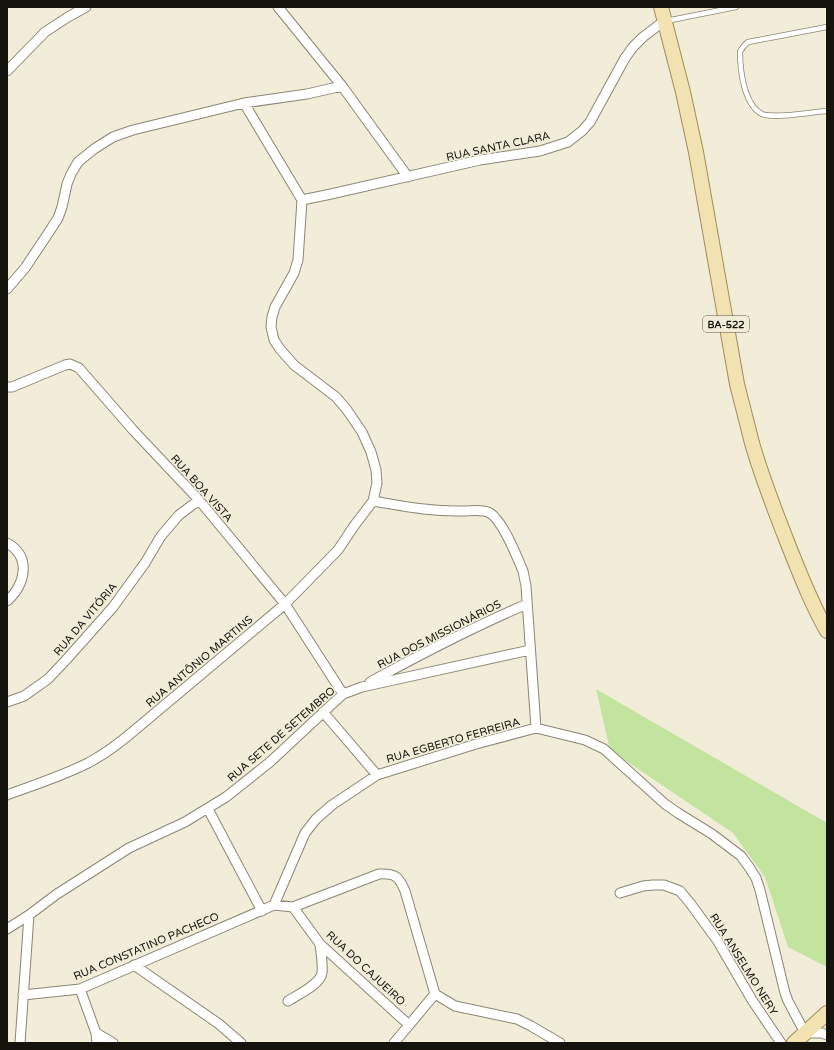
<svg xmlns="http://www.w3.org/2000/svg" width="834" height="1050" viewBox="0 0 834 1050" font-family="'Varela Round',sans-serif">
<rect width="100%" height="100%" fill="#f1edd9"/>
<path fill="#c2e49e" d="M596 689 827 823V967L788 947 765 877 733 833 610 750Z"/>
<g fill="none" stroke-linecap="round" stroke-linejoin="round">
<defs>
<path id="service" d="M666 21 736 7
M827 27 748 42C744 45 742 48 740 52 740 70 744 105 762 114 775 119 812 112 827 111"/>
<path id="minor" d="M278 7 342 86 408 177
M7 71 45 32 68 17 86 7
M244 103 302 200
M302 200 331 194 480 160 540 151 568 142 582 131 590 122 625 58 633 47 643 37 664 21
M7 289 25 268 51 229 58 218 62 207 67 184 71 174 78 162 94 149 113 137 133 130 244 103 307 94 342 86
M7 387H12L65 365 70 364 79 368 133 430 199 500 285 604 343 694
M373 501C403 506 432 512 463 511 472 511 483 509 490 513 503 521 517 557 523 571 524 576 525 581 526 586L536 728
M7 543C32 557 25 585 7 601
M370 682C421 654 473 627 527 604
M7 702 24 696 48 679 66 660 113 607 145 563 161 536 179 515 199 500
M323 712 377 775
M7 795C34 785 62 776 88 763 105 754 121 742 136 729L285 604 338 550 354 526 373 501 377 483 376 470 371 452 362 432 347 410 336 397 294 365 280 349 274 340 271 327 272 317 275 307 294 273 298 260 302 200
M208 809 262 911
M620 893 643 886 653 885H664L680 891 690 903 717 940 752 1000 781 1043
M274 905 305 833 316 819 332 805 377 775 476 744 536 728 585 740 604 749 665 804 678 813 712 834 741 856 749 867 756 878 760 890 785 993 788 1001 805 1033H822L827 1035
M293 907 320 944 409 1025
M7 929 29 915 57 894 129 848 185 822 226 797 270 762 343 694 362 687 530 650
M134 965 219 1024 241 1043
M80 989 96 1033 97 1043
M435 994 455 1006 517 1019 531 1026 560 1043
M23 995 80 989 274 905 293 907 379 874C396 873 399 877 405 891L435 994
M288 1001C297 995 320 985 322 973 323 964 321 953 320 944
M96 1033 113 1043
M20 1043 29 915
M394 1043 435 994"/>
<path id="primary" d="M661 7 683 92 696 152 737 384C742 404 747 424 752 443 762 478 775 511 788 544 800 574 811 603 827 631
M794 1043 827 1013"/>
</defs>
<use href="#service" stroke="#8a8674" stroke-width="6"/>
<use href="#minor" stroke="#8a8674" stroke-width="11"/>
<use href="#primary" stroke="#a08e57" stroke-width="16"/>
<use href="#service" stroke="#fff" stroke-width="4.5"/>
<use href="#minor" stroke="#fff" stroke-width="9"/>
<use href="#primary" stroke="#f3e3b2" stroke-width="14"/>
</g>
<g text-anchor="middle" stroke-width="3.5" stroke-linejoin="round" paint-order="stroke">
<rect fill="#f1edd9" stroke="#57544a" stroke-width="1" x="703" y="316" width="46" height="16" rx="3"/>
<g font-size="10" font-weight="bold" fill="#15130d">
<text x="726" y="328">BA-522</text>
</g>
<g font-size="11" fill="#15130d" stroke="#f1edd9">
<text transform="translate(498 146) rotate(-12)" y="4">RUA SANTA CLARA</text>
<text transform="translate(202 488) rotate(48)" y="4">RUA BOA VISTA</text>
<text transform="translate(85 619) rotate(-50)" y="4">RUA DA VITÓRIA</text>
<text transform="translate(439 634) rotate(-27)" y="4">RUA DOS MISSIONÁRIOS</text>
<text transform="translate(199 661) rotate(-40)" y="4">RUA ANTÔNIO MARTINS</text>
<text transform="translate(281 734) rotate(-41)" y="4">RUA SETE DE SETEMBRO</text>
<text transform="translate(453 740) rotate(-16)" y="4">RUA EGBERTO FERREIRA</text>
<text transform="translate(146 946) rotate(-23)" y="4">RUA CONSTATINO PACHECO</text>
<text transform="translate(744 964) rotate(58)" y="4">RUA ANSELMO NERY</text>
<text transform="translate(366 968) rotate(43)" y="4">RUA DO CAJUEIRO</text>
</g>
</g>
<rect width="834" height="1050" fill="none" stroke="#15130d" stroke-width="16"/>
</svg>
